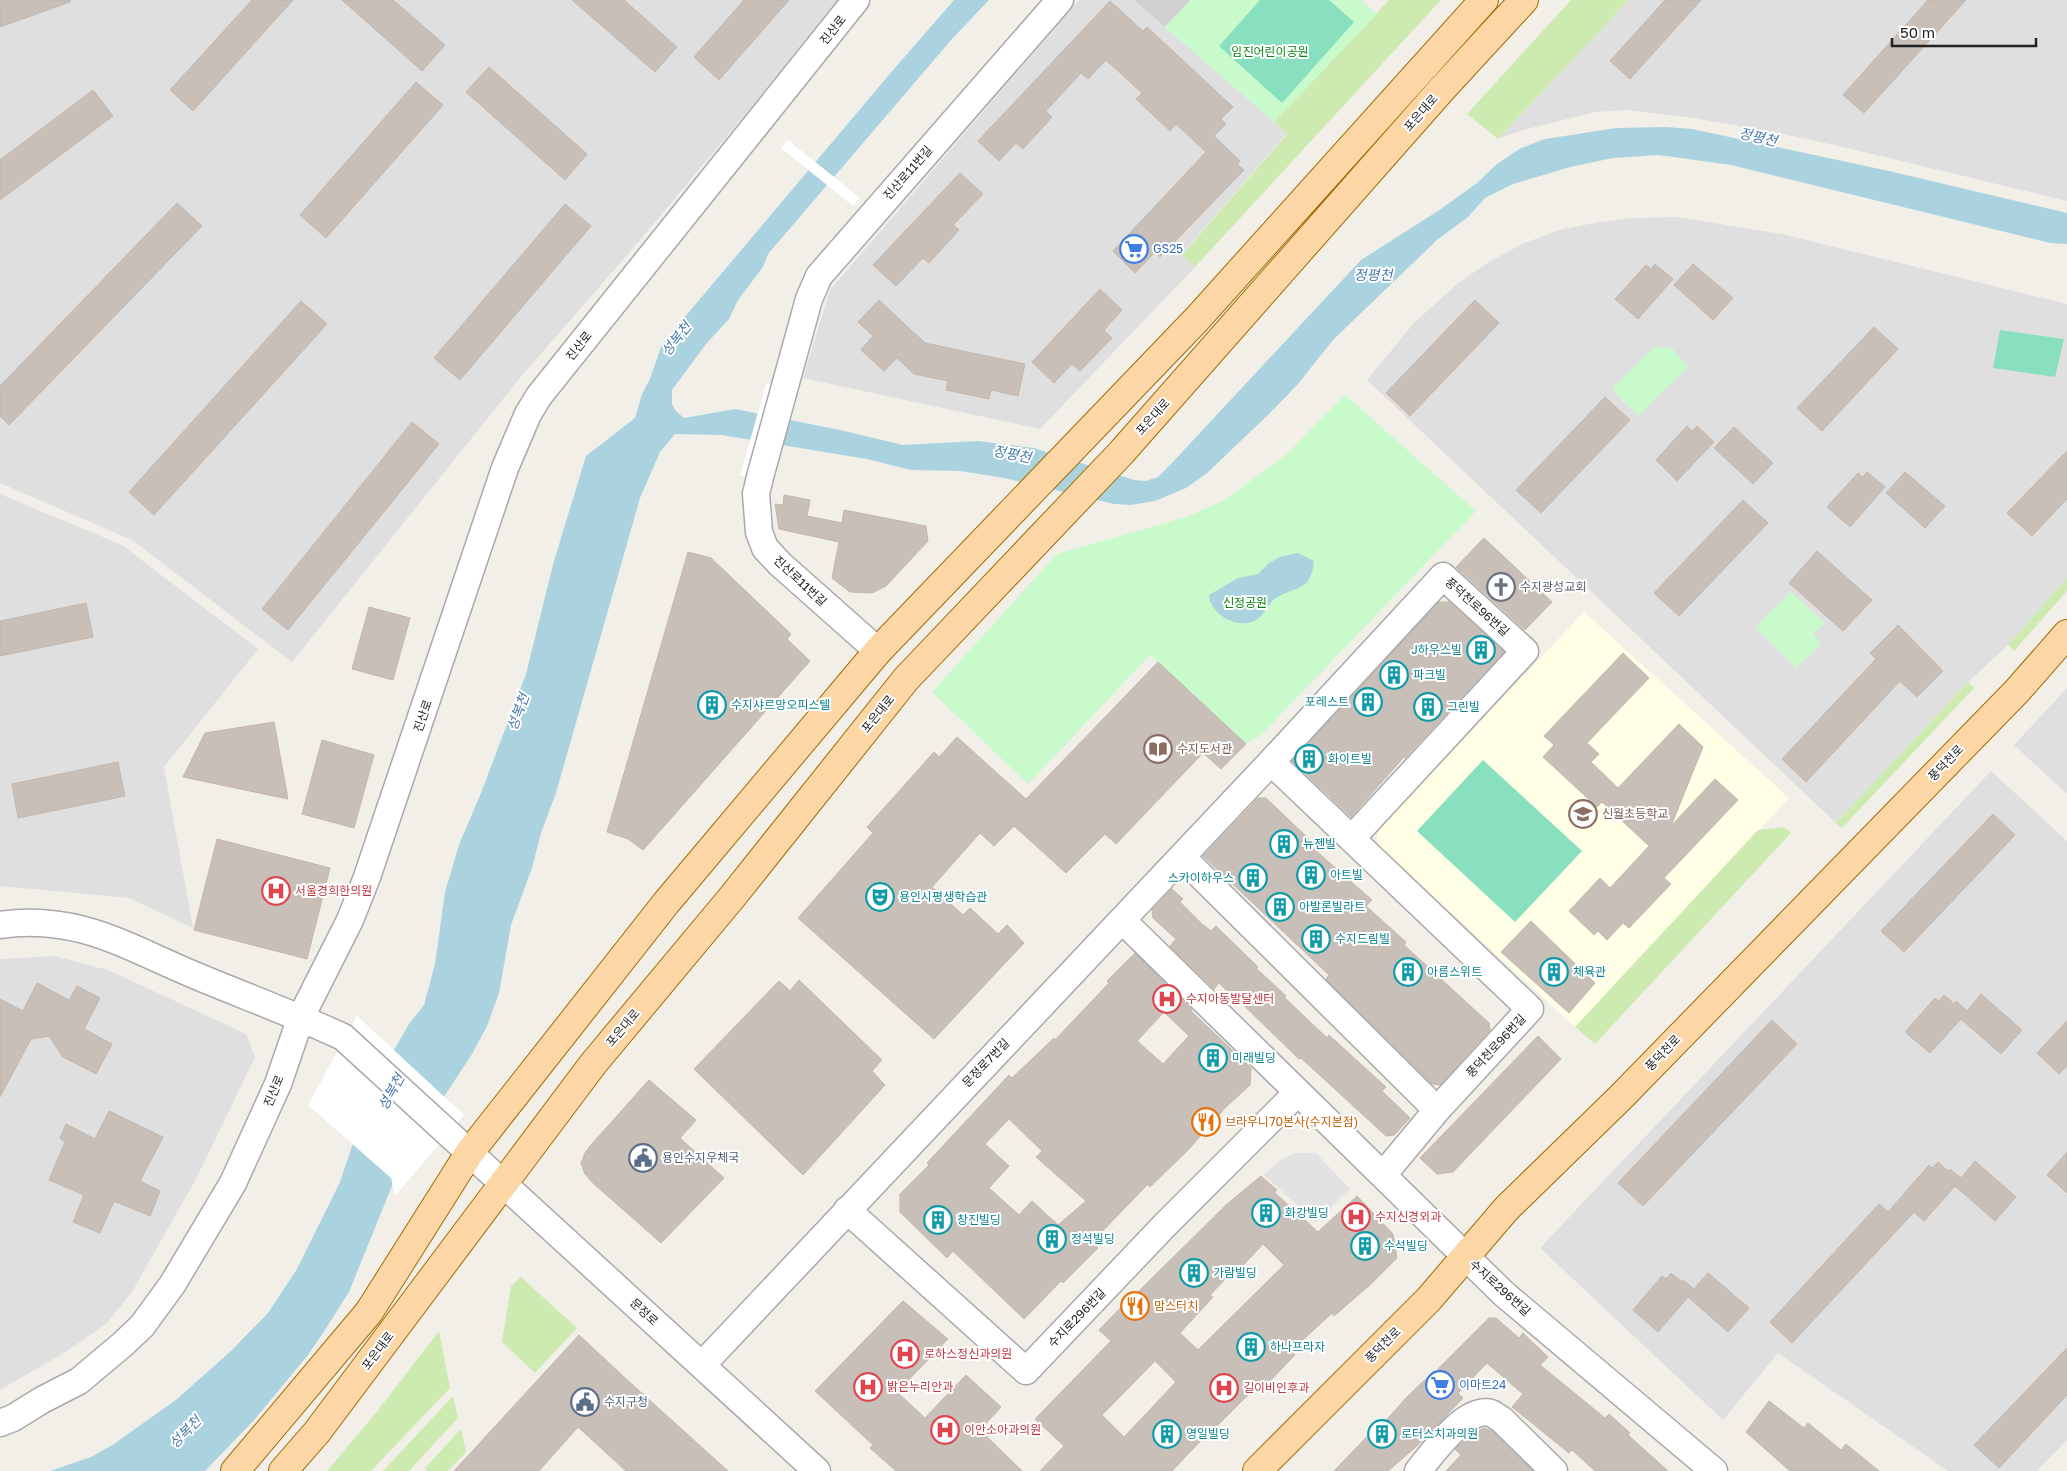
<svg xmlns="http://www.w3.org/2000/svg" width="2067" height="1471" viewBox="0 0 2067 1471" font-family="'Golos Text','Noto Sans KR',sans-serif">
<rect width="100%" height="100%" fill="#f2efe9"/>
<path fill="#e0dfdf" d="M0 0H841L635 246 519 379 292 662 132 540 0 483Z
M1079 0H1134L1287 133 1182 254 1195 267 1040 429 803 378 830 290Z
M1629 0H2067V201L1839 146 1768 131 1694 118 1626 110 1595 112 1523 130 1498 139Z
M1678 217 1782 234 2067 304V578L2008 645 1968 682 1836 823 1367 380 1414 323 1457 284 1489 262 1524 243 1563 229 1600 222 1633 218Z
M0 494 122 545 258 649 164 767 193 928 129 898 0 886Z
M2067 688V794L2014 745Z
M1991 771 2067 841V1440L2037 1471H1948L1778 1353 1723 1420 1540 1248Z
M54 956 108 970 246 1034 255 1057 196 1179 132 1292 106 1324 64 1353 0 1390V959Z"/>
<path fill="#ffffe5" d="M1584 612 1789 798 1575 1027 1378 845 1377 831Z"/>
<path fill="#d0d0d0" d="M1134 0H1191L1165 27Z"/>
<path fill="#cdebb0" d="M1389 0H1441L1195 267 1182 255 1287 134 1274 122Z
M1571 0H1629L1498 139 1467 114Z
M2067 578V591L2014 651 2008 645Z
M1968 682 1974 688 1842 828 1836 823Z
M1784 827 1791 833 1595 1044 1575 1027 1758 830Z
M521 1277 577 1328 535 1373 502 1342 511 1286Z
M439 1331 450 1388 371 1471H327L375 1414Z
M453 1396 458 1418 409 1471H383Z
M461 1429 466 1452 448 1471H427L425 1468Z"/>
<path fill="#c8facc" d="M1191 0H1361L1377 14 1274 122 1165 27Z
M1654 347 1672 348 1688 367 1638 416 1612 389Z
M1345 395 1476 511 1260 736 1246 744 1150 655 1028 784 932 692 1057 554 1189 516 1226 499 1287 454Z
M1791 592 1825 623 1813 634 1821 644 1796 668 1755 627Z"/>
<path fill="#88e0be" d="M1260 0H1329L1354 22 1282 103 1219 46Z
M2000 330 2064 339 2055 377 1993 368Z
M1483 760 1582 851 1515 922 1417 831Z"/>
<path fill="#e2e2e2" d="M1295 1153H1316L1350 1189 1316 1222 1264 1175 1277 1162Z"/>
<path fill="#aad3df" d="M954 0H989L952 39 768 254 763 267 738 300 729 319 706 344 672 390V404L676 411 684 418 735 409 840 430 903 445 978 441 1034 448 1134 480 1146 481 1158 477 1171 464 1361 260 1438 211 1477 183 1497 164 1521 148 1545 139 1616 128 1666 127 1692 129 1889 171 2067 213V244L2050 243 1731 165 1659 155 1613 158 1570 167 1513 184 1485 198 1468 217 1438 239 1333 340 1298 384 1268 415 1207 473 1186 488 1155 501 1131 505 1114 504 1004 478 960 471 911 470 867 459 721 435 675 434 660 452 640 498 556 793 541 833 532 868 511 925 499 993 487 1026 472 1054 402 1161 349 1292 325 1330 308 1355 255 1419 205 1471H50L91 1457 114 1444 177 1399 232 1350 268 1313 297 1269 340 1182 371 1090 409 1024 424 1005 435 964 445 892 459 845 481 793 526 674 554 561 586 456 635 418 642 394 650 379 662 344 888 76Z
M1298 553 1314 561C1311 592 1297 585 1276 598 1268 603 1266 612 1259 618 1242 632 1210 616 1209 595L1238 578 1258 574 1269 563 1280 557Z"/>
<path fill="#fff" d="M788 140 860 198 853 206 781 148Z
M766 384 795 391 767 482 740 476Z
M357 1016 464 1115 395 1196 391 1178 308 1105Z"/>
<path fill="#c7bfb8" stroke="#c4b6ab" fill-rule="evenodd" d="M0 0H70V2L0 27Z
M252 0H293L193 111 170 90Z
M342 0H393L445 45 422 71Z
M572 0H624L677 47 655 72Z
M744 0H789L719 80 694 57Z
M1665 0H1701L1630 79 1610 61Z
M1928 0H1966L1864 113 1843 95Z
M1110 1 1143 31 1147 27 1233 107 1221 119 1226 124 1214 136 1240 161 1237 164 1244 170 1160 257 1155 252 1135 273 1113 251 1206 152 1176 124 1170 131 1136 99 1142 93 1106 60 1088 79 1081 73 1046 111 1052 117 1023 149 1016 143 999 161 978 141Z
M489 67 587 154 565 180 466 92Z
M416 82 443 105 326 238 300 215Z
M93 90 113 116 0 200V160Z
M960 173 983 194 953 225 959 230 929 263 923 258 896 286 873 265Z
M177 203 202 226 9 425 0 416V386Z
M565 204 591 226 460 380 434 358Z
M1655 264 1673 279 1638 319 1615 299 1646 265 1651 269Z
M1693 264 1733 298 1713 320 1674 285Z
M1100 289 1122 310 1104 330 1112 338 1080 371 1072 364 1054 383 1032 362Z
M879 300 925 343 1025 364 1018 396 991 390 989 399 946 390 948 381 914 374 897 358 884 371 861 350 873 336 858 322Z
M1475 300 1499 323 1410 416 1386 393Z
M301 301 327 324 154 515 129 492Z
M1874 327 1898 349 1822 431 1797 408Z
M1605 397 1630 420 1541 513 1516 490Z
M412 422 439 444 288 630 262 609Z
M1687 426 1692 431 1697 426 1714 442 1677 481 1656 460Z
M1734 427 1773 463 1753 484 1714 448Z
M2067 451V499L2032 536 2007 513Z
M1867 472 1885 487 1850 527 1827 507 1858 473 1863 477Z
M1905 472 1945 506 1925 528 1886 493Z
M784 495 810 500 807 516 842 523 844 510 926 526 928 541 886 586 872 593 850 592 832 578 839 542 779 529 775 504 783 505Z
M1743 500 1768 523 1679 616 1654 593Z
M1484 538 1552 602 1525 630 1456 567Z
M1817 551 1872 600 1843 631 1789 583Z
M688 552 711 558 791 634 787 639 810 661 643 850 628 839 607 832Z
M1439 602H1449L1504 652 1405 758 1404 757 1351 817 1292 761Z
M86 603 93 637 0 656V621Z
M369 607 410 618 393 680 352 669Z
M1898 625 1943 671 1917 697 1900 681 1806 782 1782 759 1876 659 1870 653Z
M1623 653 1649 678 1587 743 1599 754 1591 762 1618 788 1679 724 1703 747 1671 826 1715 779 1738 800 1664 878 1671 884 1629 928 1623 923 1607 940 1598 931 1594 935 1569 911 1600 878 1610 888 1649 846 1602 802 1597 807 1543 757 1554 745 1544 736Z
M1158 662 1246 744 1221 769 1203 753 1116 844 1105 834 1066 873 1014 826 994 846 980 833 932 887 963 915 970 908 998 934 1007 925 1024 943 934 1039 798 918 873 833 867 827 934 752 939 757 957 737 1026 799Z
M274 722 288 799 183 777 205 733Z
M322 740 374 755 354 828 302 814Z
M118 762 125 796 18 818 12 784Z
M1258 798H1266L1311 841 1308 844 1372 900 1366 906 1406 942 1404 945 1489 1023 1490 1030 1440 1085 1432 1084 1326 979 1329 975 1203 856Z
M1993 814 2015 835 1904 952 1881 931Z
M217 839 330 868 307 959 194 930Z
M1172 889 1183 899 1180 902 1202 924 1211 931 1216 926 1258 967 1256 968 1286 996 1284 997 1327 1038 1329 1035 1386 1087 1382 1091 1410 1118 1394 1135 1386 1136 1301 1058 1299 1059 1231 993 1230 994 1219 983 1214 989 1170 946 1176 939 1153 918 1152 910Z
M1531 921 1595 983 1569 1013 1501 952Z
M1135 953 1192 1010 1191 1011 1251 1068 1250 1085 1226 1107 1189 1149 1150 1187 1148 1184 1092 1242 1098 1248 1063 1283 1061 1281 1024 1319 953 1251 947 1258 900 1212V1194L929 1165 927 1163 1009 1075 1012 1078 1054 1038 1055 1040 1109 983 1107 981ZM1164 1012 1189 1036 1163 1064 1137 1041ZM1009 1119 1042 1151 1036 1157 1086 1201 1058 1225 1032 1201 1019 1215 989 1188 1009 1166 985 1144Z
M799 980 882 1060 872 1071 885 1085 803 1175 694 1069 779 981 790 991Z
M37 983 69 1000 77 986 100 998 84 1029 112 1044 96 1074 63 1057 49 1036 31 1039 0 1097V999L23 1011Z
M1981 994 2022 1030 2001 1054 1961 1019 1930 1053 1905 1032 1935 998 1939 1001 1944 995 1954 1004 1956 1001 1967 1011Z
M1772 1020 1797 1044 1643 1206 1618 1183Z
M2067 1021V1066L2059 1074 2037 1053Z
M1538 1036 1561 1059 1453 1172 1437 1174 1420 1158Z
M649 1080 696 1120 680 1138 724 1178 661 1243 594 1184 585 1174 581 1163 585 1153 591 1145Z
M109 1111 163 1137 140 1181 160 1191 150 1216 114 1201 100 1233 73 1222 84 1195 49 1180 65 1142 60 1138 66 1124 95 1139Z
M2067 1152V1193L2047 1175Z
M1975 1161 2016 1197 1995 1221 1955 1186 1924 1221 1914 1212 1792 1343 1770 1322 1879 1204 1888 1212 1929 1165 1932 1168 1938 1162 1948 1171 1950 1169 1961 1178Z
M1261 1176 1277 1190 1274 1192 1318 1232 1357 1196 1393 1234 1397 1258 1371 1284 1334 1316 1332 1313 1291 1351 1295 1355 1261 1390 1257 1386 1210 1433 1209 1432 1172 1471H1040L1064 1446 1035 1419 1111 1341 1099 1330 1135 1293 1136 1294 1226 1205ZM1263 1244 1284 1265 1198 1350 1180 1333 1213 1297 1210 1295 1232 1272 1235 1274ZM1155 1361 1176 1382 1124 1437 1102 1415Z
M1671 1273 1682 1282 1683 1280 1694 1289 1708 1273 1749 1308 1728 1332 1688 1297 1658 1332 1633 1310 1662 1276 1666 1279Z
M903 1301 948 1339 897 1392 925 1418 966 1375 1001 1407 980 1430 1022 1471H896L870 1448 873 1445 815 1391Z
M1489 1318H1496L1519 1338 1523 1333 1548 1357 1540 1365 1605 1418 1609 1414 1630 1433 1628 1435 1668 1471H1595L1572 1450 1569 1453 1512 1407 1523 1394 1487 1363 1458 1393 1463 1398 1418 1445 1388 1471H1334L1381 1422 1383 1424 1406 1398 1434 1371 1435 1372Z
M579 1335 624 1377 728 1471H626L578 1427 539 1471H454Z
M2067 1348V1395L1999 1468 1974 1445Z
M1769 1401 1804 1428 1808 1423 1841 1450 1846 1444 1879 1471H1790L1746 1432Z
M1484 1428 1492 1431 1533 1471H1446L1461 1455 1455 1449 1469 1436Z"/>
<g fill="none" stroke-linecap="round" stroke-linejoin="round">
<defs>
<path id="minor" d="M878 651 780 564 765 548 759 532 756 494 760 477 809 299 819 276 1060 0
M1271 762 1530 1009 1437 1110 1383 1175
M1182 857 1437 1110
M1122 920 1504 1294 1714 1471
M0 925C79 913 130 949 199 977 247 997 296 1015 343 1037L817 1471
M847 1210 1026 1371 1165 1225 1297 1093
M702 1365 1271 762 1443 576 1525 651 1352 838
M0 1423 13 1418 42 1400 79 1381 123 1344 142 1326 172 1285 233 1183 278 1084 301 1017 350 920 367 877 505 468 528 414 539 396 856 0
M1418 1471C1432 1454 1465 1406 1491 1413 1494 1414 1498 1418 1501 1419L1554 1471"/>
<path id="major" d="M235 1471 369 1312 470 1152 666 903 878 651 1197 319 1484 0
M283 1471 317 1432 593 1064 733 896 906 679 1121 453 1442 89 1524 0
M1257 1471 1429 1299 1507 1208 1621 1097 2017 691 2067 634"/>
</defs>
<use href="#minor" stroke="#a9a9a9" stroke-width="29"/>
<use href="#major" stroke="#a06b00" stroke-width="30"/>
<use href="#minor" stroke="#fff" stroke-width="26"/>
<use href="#major" stroke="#fcd6a4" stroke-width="28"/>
</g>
<defs>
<symbol id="supermarket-ring" viewBox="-11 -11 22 22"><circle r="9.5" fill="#fff" stroke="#3f7fe0" stroke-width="1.5"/><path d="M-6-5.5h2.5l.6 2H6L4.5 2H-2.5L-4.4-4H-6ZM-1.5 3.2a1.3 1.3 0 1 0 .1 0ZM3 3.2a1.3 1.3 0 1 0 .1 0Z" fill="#3f7fe0"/></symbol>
<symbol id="church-ring" viewBox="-11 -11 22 22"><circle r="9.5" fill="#fff" stroke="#6b7280" stroke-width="1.5"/><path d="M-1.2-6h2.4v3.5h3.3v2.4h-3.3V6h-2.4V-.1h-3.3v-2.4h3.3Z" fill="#6b7280"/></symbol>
<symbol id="building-ring" viewBox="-11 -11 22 22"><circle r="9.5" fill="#fff" stroke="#0f9aa8" stroke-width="1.5"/><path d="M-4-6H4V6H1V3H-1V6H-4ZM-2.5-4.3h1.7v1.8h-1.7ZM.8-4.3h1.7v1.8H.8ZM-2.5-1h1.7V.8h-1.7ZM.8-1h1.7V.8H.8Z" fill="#0f9aa8"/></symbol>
<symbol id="library-ring" viewBox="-11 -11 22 22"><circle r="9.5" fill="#fff" stroke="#8d6e63" stroke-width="1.5"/><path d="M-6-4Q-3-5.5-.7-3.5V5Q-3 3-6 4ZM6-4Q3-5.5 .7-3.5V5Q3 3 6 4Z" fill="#8d6e63"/></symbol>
<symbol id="school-ring" viewBox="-11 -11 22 22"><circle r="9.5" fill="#fff" stroke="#8d6e63" stroke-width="1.5"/><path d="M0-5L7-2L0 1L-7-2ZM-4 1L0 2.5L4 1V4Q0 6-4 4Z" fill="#8d6e63"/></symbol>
<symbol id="hospital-ring" viewBox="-11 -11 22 22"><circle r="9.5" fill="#fff" stroke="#e0444e" stroke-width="1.5"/><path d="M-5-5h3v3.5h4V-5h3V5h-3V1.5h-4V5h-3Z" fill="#e0444e"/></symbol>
<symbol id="theatre-ring" viewBox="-11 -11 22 22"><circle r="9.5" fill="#fff" stroke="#0f9aa8" stroke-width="1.5"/><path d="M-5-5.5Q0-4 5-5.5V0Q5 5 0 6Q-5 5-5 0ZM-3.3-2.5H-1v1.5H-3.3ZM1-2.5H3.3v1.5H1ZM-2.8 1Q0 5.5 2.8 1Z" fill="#0f9aa8"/></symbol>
<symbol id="restaurant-ring" viewBox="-11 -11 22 22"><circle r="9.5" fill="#fff" stroke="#e8710a" stroke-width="1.5"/><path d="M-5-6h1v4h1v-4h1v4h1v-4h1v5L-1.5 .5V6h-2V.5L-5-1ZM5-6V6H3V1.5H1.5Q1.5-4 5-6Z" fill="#e8710a"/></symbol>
<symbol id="civic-ring" viewBox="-11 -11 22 22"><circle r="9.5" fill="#fff" stroke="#5c6f8a" stroke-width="1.5"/><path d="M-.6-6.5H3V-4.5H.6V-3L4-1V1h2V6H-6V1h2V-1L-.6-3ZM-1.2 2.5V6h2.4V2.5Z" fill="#5c6f8a"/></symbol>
</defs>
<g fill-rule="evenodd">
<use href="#supermarket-ring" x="1118" y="233" width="32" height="32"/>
<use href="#church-ring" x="1485" y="571" width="32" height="32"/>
<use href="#building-ring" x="1465" y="634" width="32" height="32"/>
<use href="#building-ring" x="1378" y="659" width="32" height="32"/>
<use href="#building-ring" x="1352" y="686" width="32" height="32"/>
<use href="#building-ring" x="696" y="689" width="32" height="32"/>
<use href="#building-ring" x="1412" y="691" width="32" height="32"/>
<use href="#library-ring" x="1142" y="733" width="32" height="32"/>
<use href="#building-ring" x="1293" y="743" width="32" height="32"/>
<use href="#school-ring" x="1567" y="798" width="32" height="32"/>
<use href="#building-ring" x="1268" y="828" width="32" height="32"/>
<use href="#building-ring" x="1295" y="859" width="32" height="32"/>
<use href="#building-ring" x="1237" y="862" width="32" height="32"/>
<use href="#hospital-ring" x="260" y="875" width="32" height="32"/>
<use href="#theatre-ring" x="864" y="881" width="32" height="32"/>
<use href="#building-ring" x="1264" y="891" width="32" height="32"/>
<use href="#building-ring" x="1300" y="923" width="32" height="32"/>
<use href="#building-ring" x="1392" y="956" width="32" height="32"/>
<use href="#building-ring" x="1538" y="956" width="32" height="32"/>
<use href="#hospital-ring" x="1151" y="983" width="32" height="32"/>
<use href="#building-ring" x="1197" y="1042" width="32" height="32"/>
<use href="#restaurant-ring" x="1190" y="1106" width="32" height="32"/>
<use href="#civic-ring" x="627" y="1142" width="32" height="32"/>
<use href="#building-ring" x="1250" y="1197" width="32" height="32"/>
<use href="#hospital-ring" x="1340" y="1201" width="32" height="32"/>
<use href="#building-ring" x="922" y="1204" width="32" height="32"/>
<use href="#building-ring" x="1036" y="1223" width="32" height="32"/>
<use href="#building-ring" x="1349" y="1230" width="32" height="32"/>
<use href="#building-ring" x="1178" y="1257" width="32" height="32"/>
<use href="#restaurant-ring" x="1119" y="1290" width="32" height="32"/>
<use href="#building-ring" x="1235" y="1331" width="32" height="32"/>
<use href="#hospital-ring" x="889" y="1338" width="32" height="32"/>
<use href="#supermarket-ring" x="1424" y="1369" width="32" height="32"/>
<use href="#hospital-ring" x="852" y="1371" width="32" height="32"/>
<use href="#hospital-ring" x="1208" y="1372" width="32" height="32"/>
<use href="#civic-ring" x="569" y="1386" width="32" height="32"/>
<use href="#hospital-ring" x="929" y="1414" width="32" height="32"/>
<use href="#building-ring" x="1151" y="1418" width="32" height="32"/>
<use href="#building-ring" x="1366" y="1418" width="32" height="32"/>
</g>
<g text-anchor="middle" stroke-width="4" stroke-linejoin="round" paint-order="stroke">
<g font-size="12" fill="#222" stroke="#fff">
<text transform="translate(833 30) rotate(-51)" y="4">진산로</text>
<text transform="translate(1421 113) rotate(-49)" y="4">포은대로</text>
<text transform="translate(908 173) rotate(-49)" y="4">진산로11번길</text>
<text transform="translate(579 346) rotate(-51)" y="4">진산로</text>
<text transform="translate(1153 417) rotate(-48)" y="4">포은대로</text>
<text transform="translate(800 581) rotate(43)" y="4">진산로11번길</text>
<text transform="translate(1477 607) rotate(42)" y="4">풍덕천로96번길</text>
<text transform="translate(878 714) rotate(-51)" y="4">포은대로</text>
<text transform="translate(423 716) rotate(-71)" y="4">진산로</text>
<text transform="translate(1946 763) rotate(-46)" y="4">풍덕천로</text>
<text transform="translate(623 1028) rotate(-50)" y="4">포은대로</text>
<text transform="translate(1496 1046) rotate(-47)" y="4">풍덕천로96번길</text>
<text transform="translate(1663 1053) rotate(-46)" y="4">풍덕천로</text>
<text transform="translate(986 1063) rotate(-46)" y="4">문정로7번길</text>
<text transform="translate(274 1091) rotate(-67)" y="4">진산로</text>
<text transform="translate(1500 1288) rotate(42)" y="4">수지로296번길</text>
<text transform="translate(644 1312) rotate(43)" y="4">문정로</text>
<text transform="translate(1077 1318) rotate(-46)" y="4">수지로296번길</text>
<text transform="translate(1383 1345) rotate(-45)" y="4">풍덕천로</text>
<text transform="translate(378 1351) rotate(-53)" y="4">포은대로</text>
</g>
<g font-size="12" fill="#0c8416" stroke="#fff">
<text x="1270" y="56">임진어린이공원</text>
<text x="1245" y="607">신정공원</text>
</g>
<g font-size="12" fill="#366cbe" stroke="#fff" text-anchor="start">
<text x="1153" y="253">GS25</text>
<text x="1459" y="1389">이마트24</text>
</g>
<g font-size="12" fill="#5b616d" stroke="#fff" text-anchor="start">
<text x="1520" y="591">수지광성교회</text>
</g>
<g font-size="12" fill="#0d838f" stroke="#fff" text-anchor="start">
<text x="1462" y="654" text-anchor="end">J하우스빌</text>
<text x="1413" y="679">파크빌</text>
<text x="1349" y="706" text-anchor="end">포레스트</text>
<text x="731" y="709">수지샤르망오피스텔</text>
<text x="1447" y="711">그린빌</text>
<text x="1328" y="763">화이트빌</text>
<text x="1303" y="848">뉴젠빌</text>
<text x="1330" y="879">아트빌</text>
<text x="1234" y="882" text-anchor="end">스카이하우스</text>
<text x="899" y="901">용인시평생학습관</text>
<text x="1299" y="911">아발론빌라트</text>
<text x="1335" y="943">수지드림빌</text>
<text x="1427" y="976">아름스위트</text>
<text x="1573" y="976">체육관</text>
<text x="1232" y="1062">미래빌딩</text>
<text x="1285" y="1217">화강빌딩</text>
<text x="957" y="1224">창진빌딩</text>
<text x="1071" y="1243">정석빌딩</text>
<text x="1384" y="1250">수석빌딩</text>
<text x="1213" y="1277">가람빌딩</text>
<text x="1270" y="1351">하나프라자</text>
<text x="1186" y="1438">영일빌딩</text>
<text x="1401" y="1438">로터스치과의원</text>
</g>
<g font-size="12" fill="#785e54" stroke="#fff" text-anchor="start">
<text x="1177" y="753">수지도서관</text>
<text x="1602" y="818">신월초등학교</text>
</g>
<g font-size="12" fill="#be3a42" stroke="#fff" text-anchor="start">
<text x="295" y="895">서울경희한의원</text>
<text x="1186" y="1003">수지아동발달센터</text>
<text x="1375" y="1221">수지신경외과</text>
<text x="924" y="1358">로하스정신과의원</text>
<text x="887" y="1391">밝은누리안과</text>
<text x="1243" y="1392">길이비인후과</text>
<text x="964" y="1434">이안소아과의원</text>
</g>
<g font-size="12" fill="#c56008" stroke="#fff" text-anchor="start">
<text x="1225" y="1126">브라우니70본사(수지본점)</text>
<text x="1154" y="1310">맘스터치</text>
</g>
<g font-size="12" fill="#4e5e75" stroke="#fff" text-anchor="start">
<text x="662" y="1162">용인수지우체국</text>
<text x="604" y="1406">수지구청</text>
</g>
<g font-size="14" font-style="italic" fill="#4a7aab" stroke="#fff">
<text transform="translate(1758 137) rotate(13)" y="5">정평천</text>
<text x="1373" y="280">정평천</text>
<text transform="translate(676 339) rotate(-52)" y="5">성복천</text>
<text transform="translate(1012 454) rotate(11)" y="5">정평천</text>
<text transform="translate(518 712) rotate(-70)" y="5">성복천</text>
<text transform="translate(391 1092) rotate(-61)" y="5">성복천</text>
<text transform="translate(185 1432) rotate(-45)" y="5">성복천</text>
</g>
</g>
<path d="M1892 38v8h144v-8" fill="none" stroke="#222222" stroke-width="2.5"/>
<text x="1900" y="38" font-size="15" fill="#222222" stroke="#ffffff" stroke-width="4" paint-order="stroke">50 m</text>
</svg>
